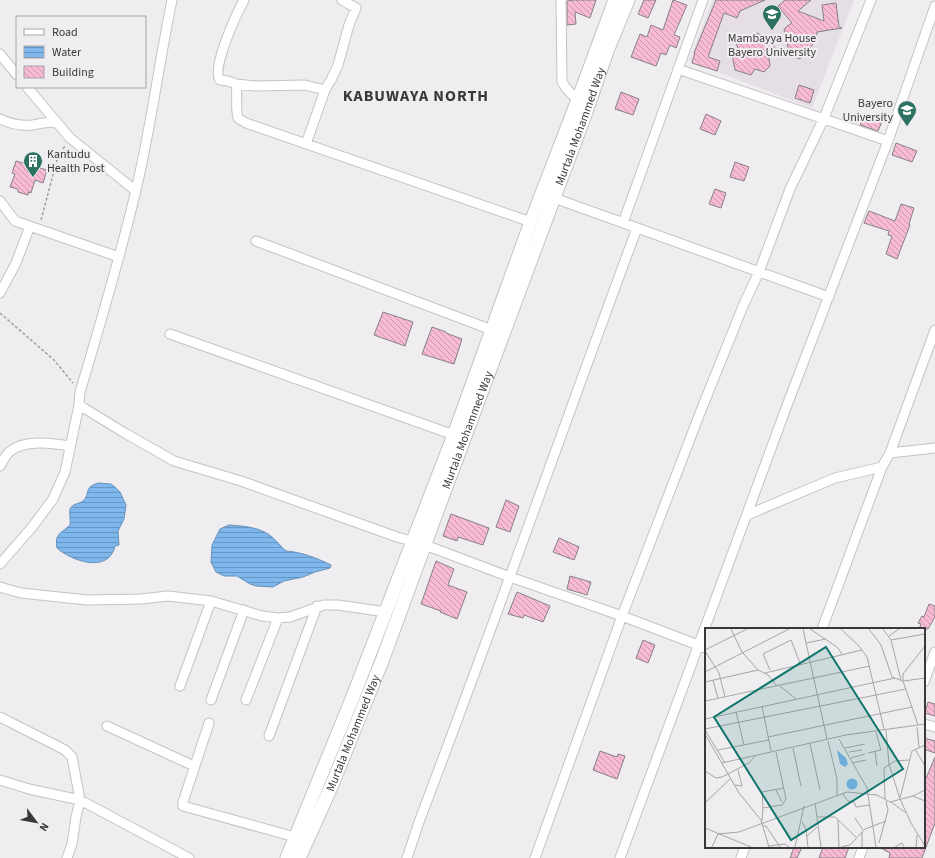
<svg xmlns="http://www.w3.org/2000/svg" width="935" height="858" viewBox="0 0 935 858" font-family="'Source Sans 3',sans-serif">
<defs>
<pattern id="water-rules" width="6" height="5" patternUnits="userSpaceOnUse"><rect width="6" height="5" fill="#7eb7ed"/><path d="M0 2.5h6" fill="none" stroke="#6896c1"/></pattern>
<pattern id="building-back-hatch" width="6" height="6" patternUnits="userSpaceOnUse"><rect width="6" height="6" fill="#f8bad5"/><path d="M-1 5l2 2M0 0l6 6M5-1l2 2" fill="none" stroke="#ca98ae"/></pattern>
</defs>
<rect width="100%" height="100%" fill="#f0edf0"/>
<path fill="#e6dee6" d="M713 0H854L812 108 689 61Z"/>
<path fill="url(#water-rules)" stroke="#6a91b7" d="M98 483 111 484 116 488 120 492 126 505 124 519 118 531 119 545 115 546C109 574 71 561 57 548 54 533 62 533 70 525 71 519 69 514 70 509 73 503 79 504 83 501 91 493 83 488 98 483Z
M229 525C243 526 261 527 272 537 277 541 281 547 286 551 301 552 317 558 331 565L330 568 315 572 303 577 284 581 273 587 256 586 250 584 237 576H224L216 572 211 562 212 545 220 529Z"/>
<path fill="url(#building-back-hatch)" stroke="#858283" d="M574 0H596L590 18 575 12 576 24 567 25V1Z
M644 0H656L648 18 638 14Z
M673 0 687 5 674 35 680 37 676 48 670 45 666 55 661 53 656 66 631 57 640 34 647 37 651 25 663 30Z
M716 0H765L740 11 737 18 724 13 708 57 720 61 717 71 692 63 695 53H694Z
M785 0H811L798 11 824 21 822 5 836 3 839 27 842 28 817 32 816 41 800 59 790 55 784 30 786 27 792 23 778 6Z
M756 33 765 36 767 43 774 46 775 54 769 58 770 66 764 72 755 69 751 75 735 70 732 54 738 48 736 43 742 37 751 39Z
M799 85 814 90 810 103 795 98Z
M621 92 639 99 633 115 615 109Z
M706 114 721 121 715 135 700 129Z
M875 117 883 119 878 131 860 125 863 119 873 122Z
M896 143 917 151 912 162 892 155Z
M16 161 47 170 43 183 35 180 31 193 28 192V195L18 192V189L10 187 15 174 12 173Z
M735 162 749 167 744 181 730 177Z
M715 189 726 193 721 208 709 204Z
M901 204 914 208 909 224 910 225 897 259 886 254 892 236 888 235 889 231 864 223 869 211 895 221Z
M383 312 413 322 405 346 374 335Z
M432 327 446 332V333L462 339 454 364 422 354Z
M506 500 519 506 510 532 496 527Z
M451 514 489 528 483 545 458 537 457 541 443 536Z
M559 538 579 547 574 560 553 552Z
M436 561 454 569 448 585 467 592 457 619 440 612 441 611 421 604Z
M570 576 591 582 587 595 567 589Z
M517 592 550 606 543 622 524 615 523 618 508 614Z
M929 604 935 606V617L928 629H919L921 624 918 623 922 616 924 617Z
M643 640 655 645 648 663 636 658Z
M928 702 935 704V716L925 713Z
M924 738 935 741V753L924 749Z
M600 751 617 757 618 754 625 756 617 779 593 770Z
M935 757V823L922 858H889L890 853 879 847H924V783Z
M794 847H802L797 858H790Z
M823 847H849L845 858H819Z"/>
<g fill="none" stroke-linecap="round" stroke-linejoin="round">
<defs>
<path id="minor" d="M244 0C237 13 211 68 220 80L228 81 236 84C238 96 235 106 238 118L246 123 531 222
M561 0 562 82 566 88 578 101
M0 54 17 75
M678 69 888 141
M236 84 257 86 305 85 325 90
M27 87 70 138 136 191
M0 119C9 123 22 126 32 125 43 124 44 121 57 123
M306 144 325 90 331 80 338 65 349 25 356 8 342 0
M554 198 829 297
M0 201 15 221 119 257
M623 223 703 0
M256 241 492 330
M0 293 16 263 30 226
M170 334 454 435
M79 405 123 432 174 461 241 481 397 537 412 541
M890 453 935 448
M0 466C3 461 5 456 9 452 24 439 52 443 70 446
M747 515 835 478 882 467
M425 545 510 577 622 616 706 648
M0 564 33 526 53 499 65 472 79 405 80 392C100 325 120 258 136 190 151 127 159 63 172 0
M0 587 21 593 87 600 141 599 168 596 211 601 262 616 278 618 290 617 324 605H338L386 612
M822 629 882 467 890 453 935 330
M924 682 935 652
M180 686 211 601
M211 700 244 610
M246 700 278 618
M0 717 65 750 72 757 80 800 76 817 72 844 67 858
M209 723 183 802V806L295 837
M924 724 935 727
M107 726 194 766
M269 736 317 606
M0 780 29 789 80 800 189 858
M407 858 419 822C494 625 564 425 637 228
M535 858 622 616 700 413 743 306 759 272 790 189 824 118 871 0
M620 858 786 408 888 141 935 6
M741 858 745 847
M859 858 863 847"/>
<g id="secondary">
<path d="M287 858 352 699 454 435 531 222 581 92 615 0"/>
<path id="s1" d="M299 858 331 787 382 661 437 511 586 112 607 51 628 0"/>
</g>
</defs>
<use href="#minor" stroke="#c5c3c5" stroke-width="11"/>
<use href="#secondary" stroke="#c5c3c5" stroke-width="15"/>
<path stroke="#a19fa1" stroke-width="1.5" stroke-dasharray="3 2" stroke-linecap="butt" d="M41 220 58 156 65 146
M0 313 54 360 73 383"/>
<use href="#minor" stroke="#fff" stroke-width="9"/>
<use href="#secondary" stroke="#fff" stroke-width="13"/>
</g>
<defs>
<symbol id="university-pin" viewBox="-11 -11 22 30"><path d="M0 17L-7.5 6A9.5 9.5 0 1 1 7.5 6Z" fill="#2d7163" stroke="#f0edf0"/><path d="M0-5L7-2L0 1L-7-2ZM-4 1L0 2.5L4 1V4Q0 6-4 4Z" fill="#fff"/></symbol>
<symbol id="building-pin" viewBox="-11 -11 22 30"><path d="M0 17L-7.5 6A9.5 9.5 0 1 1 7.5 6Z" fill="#2d7163" stroke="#f0edf0"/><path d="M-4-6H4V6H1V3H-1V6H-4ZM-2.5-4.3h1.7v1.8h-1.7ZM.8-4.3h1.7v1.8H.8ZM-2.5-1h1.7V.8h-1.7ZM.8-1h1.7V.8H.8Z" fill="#fff"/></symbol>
</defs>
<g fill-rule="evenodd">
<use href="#university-pin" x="761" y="3" width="22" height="30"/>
<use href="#university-pin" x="896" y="99" width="22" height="30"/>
<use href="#building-pin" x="22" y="150" width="22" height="30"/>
</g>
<g text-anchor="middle" stroke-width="4" stroke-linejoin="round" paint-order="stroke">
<g font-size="12" fill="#3a393a" stroke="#f0edf0">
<text x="772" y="42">Mambayya House<tspan x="772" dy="14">Bayero University</tspan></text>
<text x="893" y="107" text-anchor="end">Bayero<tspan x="893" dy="14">University</tspan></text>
<text x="47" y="158" text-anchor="start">Kantudu<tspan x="47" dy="14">Health Post</tspan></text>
</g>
<g font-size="12" fill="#3a393a" stroke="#f0edf0">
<text dy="4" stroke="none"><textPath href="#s1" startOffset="784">Murtala Mohammed Way</textPath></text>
<text dy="4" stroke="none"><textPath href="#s1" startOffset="460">Murtala Mohammed Way</textPath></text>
<text dy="4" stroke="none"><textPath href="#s1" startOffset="136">Murtala Mohammed Way</textPath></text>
</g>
<g font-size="16" font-weight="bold" letter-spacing="1" fill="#3a393a" stroke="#f0edf0">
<text x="416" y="101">KABUWAYA NORTH</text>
</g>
</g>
<g transform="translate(705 628)">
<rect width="220" height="220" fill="#f0edf0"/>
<path d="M132 122 141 130 143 136 140 139 135 136ZM141.5 156a5.5 5.5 0 1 1 11 0a5.5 5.5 0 1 1-11 0Z" fill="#7eb7ed"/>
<path fill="none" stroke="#a7a5a7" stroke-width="1" d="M26 1 37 24 53 42 63 47 72 58M98 1 122 111M105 1 132 19 137 26M136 1 154 18 162 29 179 101M164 1 176 17 187 49 198 53 213 97M178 1 186 12 196 52M184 8 194 1M186 12 220 6M101 15 121 11M0 22 42 1M0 23 14 45 20 69M65 42 58 26 86 12 95 35M0 44 84 1M60 45 157 22M8 52 13 70M198 53V46L220 18M199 53 220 50M0 54 53 42M75 58 91 71M0 73 165 38M57 78 66 123M31 84 39 117M0 91 190 50M212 99 214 119M0 101 201 61M0 102 20 135M181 102 184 136 195 171 206 195 220 218M0 106 34 165 56 192 64 219M63 109 207 79M134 111 162 160 171 219M123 113 132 151V168M105 116 115 162M88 120 96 158M140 120 160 116M210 121 220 138M13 122 64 112M170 123 172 138M144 124 157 122M163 125 176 122 171 104M146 130 160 126M17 135 141 107 220 96M147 135 161 132M0 143 11 150 17 149 44 135 51 127M30 157 37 158 33 142M71 162 77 174M138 166 143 173 149 174 151 179 165 177M208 168 220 173M195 170 207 123 220 117M180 171 179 140 190 133 204 132M186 174 201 185M0 175 26 150M110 175 116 219M58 180 57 164 79 160M113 189H130L151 209M150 190 158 202M133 192 134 219M57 193 58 180 77 177 81 171 71 124M97 194 101 201 103 219M58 198H61L75 219M0 200 46 219M102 208 112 199M174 215 183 182 181 173M64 218 80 216 84 219M7 219 13 206 34 204 142 164 172 167 185 174 208 168 220 162M90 219 99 178M136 219 145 217 160 201 181 193M157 219V204M190 219 197 215 199 219M211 219 212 207"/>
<path fill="#0f766e" fill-opacity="0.15" stroke="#0f766e" stroke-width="2" d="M121 19 198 141 86 212 9 89Z"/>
<rect width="220" height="220" fill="none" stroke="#3a393a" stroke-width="2"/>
</g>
<rect x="16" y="16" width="130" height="72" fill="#f0edf0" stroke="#a7a5a7"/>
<rect x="24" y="29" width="20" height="6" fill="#ffffff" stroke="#a7a5a7"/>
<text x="52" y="36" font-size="12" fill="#3a393a">Road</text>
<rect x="24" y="46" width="20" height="12" fill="url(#water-rules)" stroke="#a7a5a7"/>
<text x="52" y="56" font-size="12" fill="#3a393a">Water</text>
<rect x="24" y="66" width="20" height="12" fill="url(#building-back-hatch)" stroke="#a7a5a7"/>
<text x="52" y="76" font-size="12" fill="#3a393a">Building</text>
<g transform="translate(36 822) rotate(122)" stroke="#f0edf0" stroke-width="3" paint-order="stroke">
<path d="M0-3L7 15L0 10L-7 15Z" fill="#3a393a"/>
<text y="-6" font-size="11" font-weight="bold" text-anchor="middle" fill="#3a393a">N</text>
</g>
</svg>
